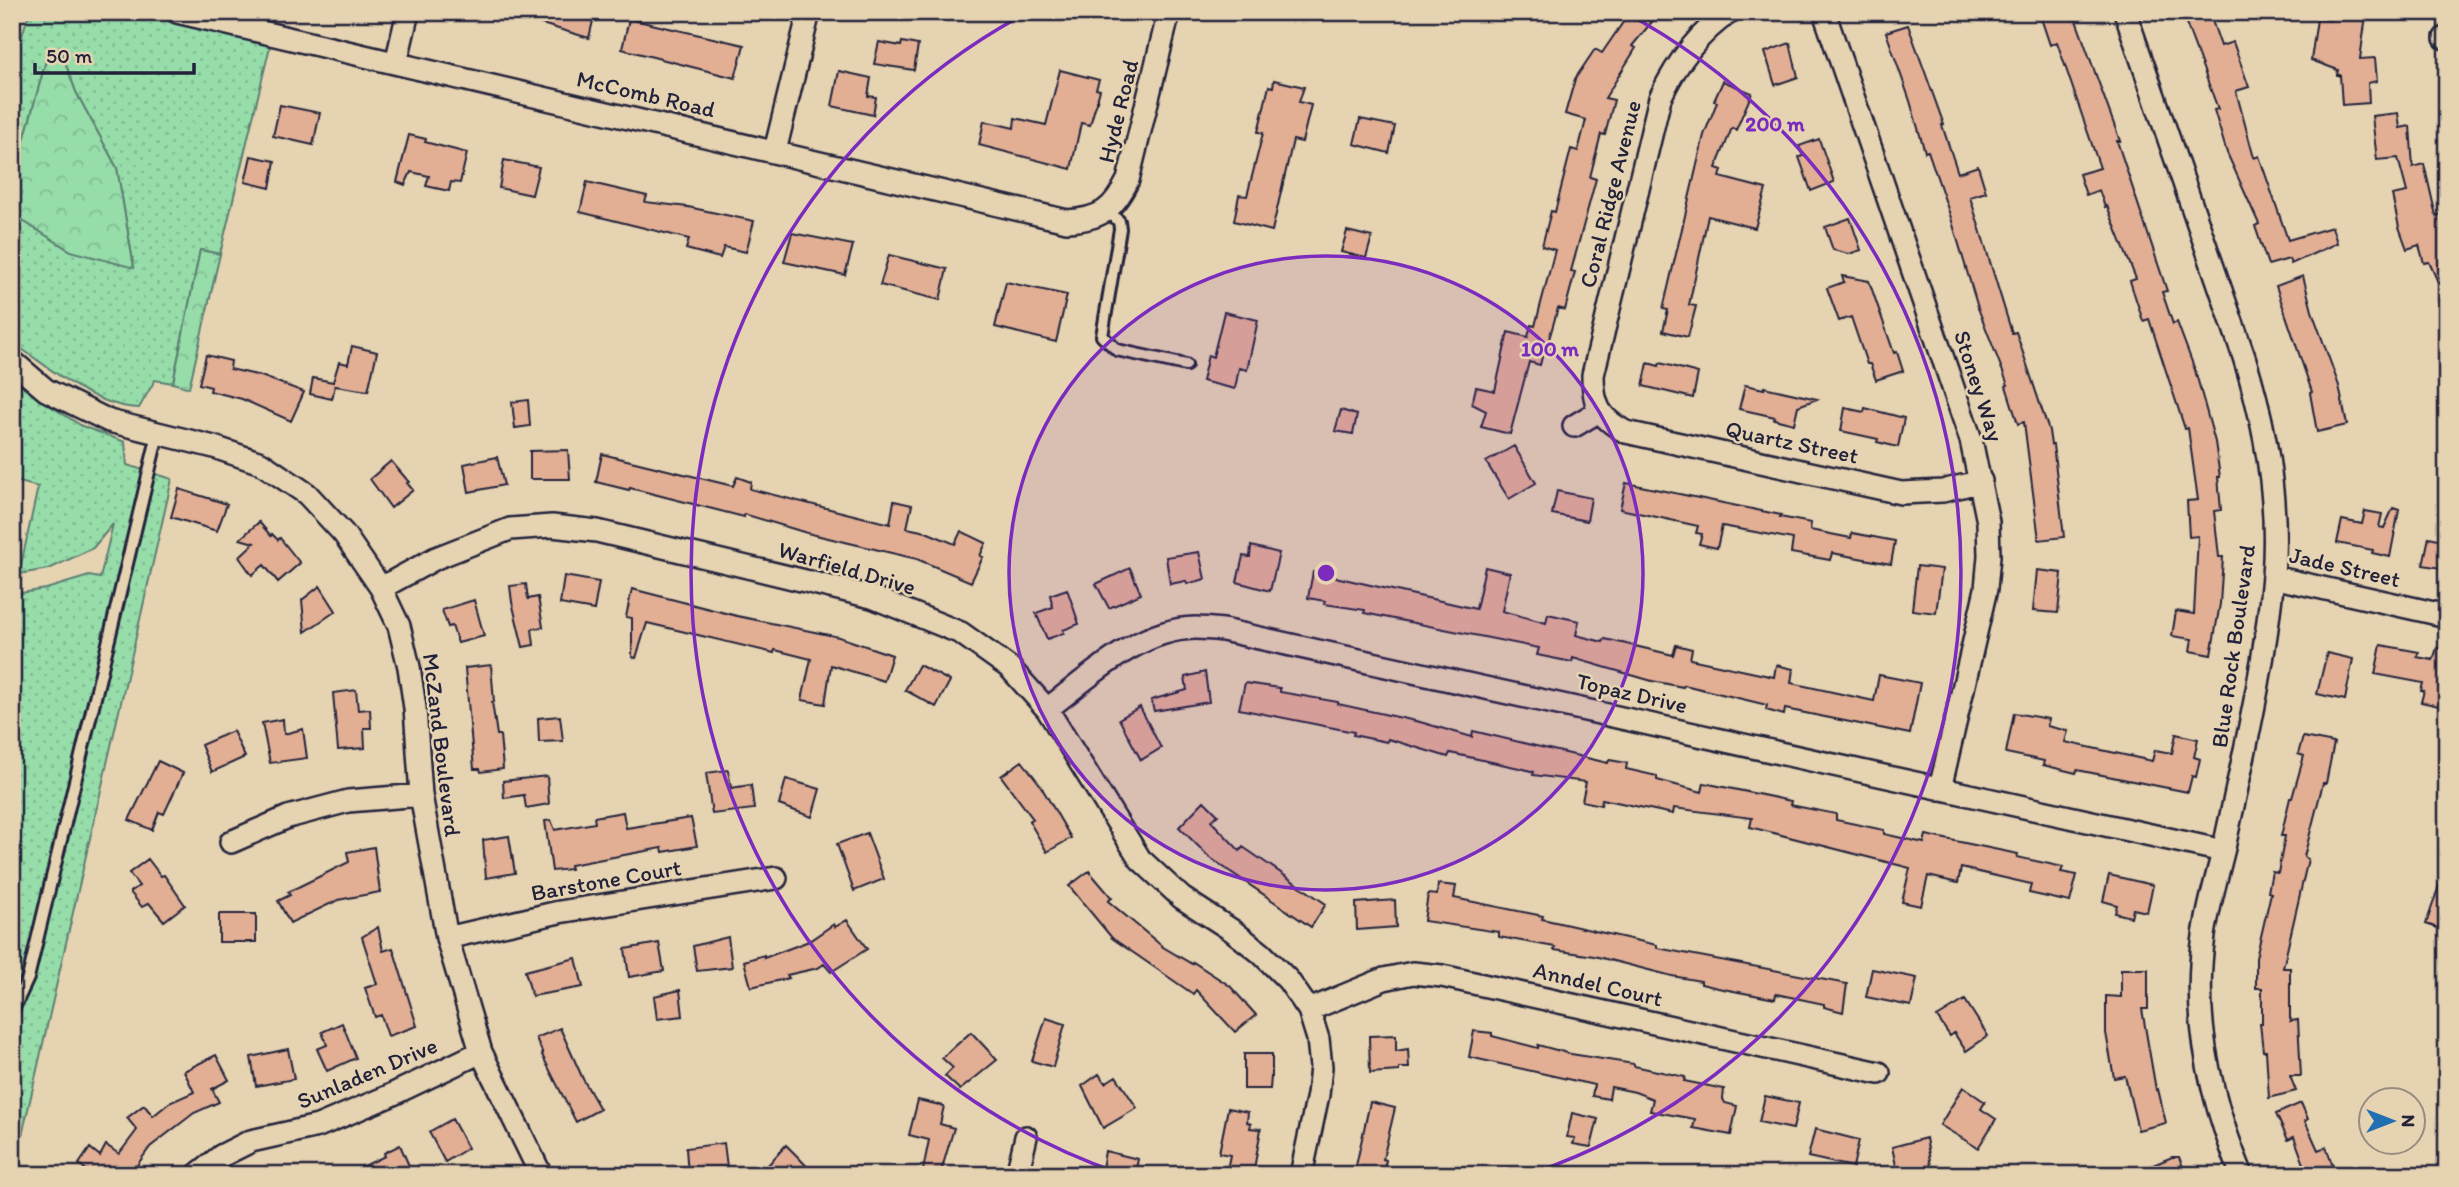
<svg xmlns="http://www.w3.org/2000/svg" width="2459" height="1187" viewBox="0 0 2459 1187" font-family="Itim,sans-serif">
<defs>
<pattern id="green-dots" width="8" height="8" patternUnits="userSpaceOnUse" patternTransform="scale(1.75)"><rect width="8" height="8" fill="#96ddaa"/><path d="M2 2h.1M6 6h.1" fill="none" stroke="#81bd93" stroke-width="1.8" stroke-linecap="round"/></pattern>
<pattern id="forest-crowns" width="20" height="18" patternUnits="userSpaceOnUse" patternTransform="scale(1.75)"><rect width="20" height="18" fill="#96ddaa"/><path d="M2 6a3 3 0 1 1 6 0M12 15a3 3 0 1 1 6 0" fill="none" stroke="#81bd93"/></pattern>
</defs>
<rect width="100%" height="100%" fill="#e6d3b1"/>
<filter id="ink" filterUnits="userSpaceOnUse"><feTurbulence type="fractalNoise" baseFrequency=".0143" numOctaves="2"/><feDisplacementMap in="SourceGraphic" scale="14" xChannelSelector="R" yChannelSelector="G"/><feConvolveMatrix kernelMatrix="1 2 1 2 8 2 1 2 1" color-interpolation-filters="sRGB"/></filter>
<g filter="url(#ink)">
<path fill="url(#green-dots)" stroke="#5c8072" stroke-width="2" d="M32 12H134L271 42 220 254 200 250 173 383 155 380 139 408C94 406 55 372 19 347L12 340V214L71 251 134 267 117 168 76 92 61 51 47 57 12 184V71L27 19Z
M12 377 49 405 82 426 125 442 127 465 172 479 13 1175 12 604 15 594 46 589 89 576 100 578 113 524 93 548 49 569 19 574 38 487 12 480Z"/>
<path fill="url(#forest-crowns)" stroke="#5c8072" stroke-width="2" d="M61 51 76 92 117 168 134 268 71 251 12 214V184L47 57Z
M200 250 220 254 189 388 173 383Z"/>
<path fill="#e2af95" stroke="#22223b" stroke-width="2" d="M519 12H595L589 38 518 17Z
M1630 12H1660L1632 46 1636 48 1605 98 1614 100 1605 135 1601 134 1590 177 1596 179 1571 271 1575 272 1565 310 1558 308 1545 353H1543L1540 365 1529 362 1510 434 1481 427 1486 411 1472 404 1476 387 1495 391 1508 332 1528 337 1531 325 1535 326 1555 250 1542 246 1551 211 1555 212 1571 149 1578 151 1586 120 1565 114 1575 79 1595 49 1602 53Z
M2039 12H2073L2120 141H2117L2167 291 2162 292 2173 324 2177 322 2195 370 2215 442 2220 477H2218L2221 510 2214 511 2219 557H2223L2220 604 2211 655 2190 651 2192 639 2172 636 2176 611 2194 614 2198 536 2189 537 2187 501 2198 500 2188 428 2185 429 2149 319 2143 321 2130 281 2136 279 2107 206 2105 207 2099 190 2086 195 2079 174 2100 168 2057 42 2050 45Z
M2182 12H2209L2221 46 2233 42 2249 87 2236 91 2254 158 2259 156 2288 240 2332 227 2337 243 2291 264 2289 259 2268 265 2255 226 2259 224 2227 153 2214 110 2218 109Z
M2331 12H2358V14L2366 16 2360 59 2375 58 2377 81 2368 83 2369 103 2342 105 2340 75H2337L2338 70 2311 60 2317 19 2330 20Z
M629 19 744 45 735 78 622 49Z
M1908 25 1944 125H1942L1958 173 1978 166 1986 192 1970 197 2012 333 2016 332 2049 431 2051 445H2053L2064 537 2039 540 2024 422 2018 424 2006 386 2008 385 1978 308 1951 218 1928 151 1925 152 1910 101 1886 32Z
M879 42 901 46 902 42 918 45 914 70 874 64Z
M1790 43 1798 77 1775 85 1765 52Z
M1060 70 1099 80 1096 89 1100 90 1090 125 1081 123 1071 169 979 145 984 121 1014 128 1015 118 1046 125Z
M839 71 871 78 868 96 876 97 873 115 832 106Z
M1274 80 1304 87 1299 102 1311 105 1302 142 1293 140 1272 231 1234 221 1239 195 1247 196 1263 133 1258 132 1269 86 1273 87Z
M1723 81 1752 93 1736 130 1732 128 1716 168 1722 170 1720 177 1766 189 1755 228 1708 216 1689 305 1696 306 1688 337 1663 331 1668 310 1663 309 1704 135 1717 102 1714 101Z
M280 105 320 113 313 145 273 136Z
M2398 113 2400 128 2410 126 2413 167 2424 164 2436 216 2447 212V302L2429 262 2424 263 2419 245 2407 249 2399 227 2392 195 2407 192 2398 158 2377 160 2372 116Z
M1360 119 1395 126 1389 153 1354 144Z
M409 135 426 139 425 142 467 153 460 183 451 182 449 191 426 186 429 176 411 172 405 185 397 182Z
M1819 139 1834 182 1811 191 1799 157 1803 156 1799 146Z
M251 156 275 161 270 188 245 182Z
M504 160 539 167 532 195 499 188Z
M587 182 647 196 645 202 688 207 754 221 746 252 724 247 720 258 686 249 689 239 580 212Z
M1850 218 1861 250 1849 254 1833 250 1825 227Z
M1347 231 1372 237 1366 258 1341 252Z
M792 233 853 245 845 275 784 262Z
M889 255 947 269 940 300 880 285Z
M1842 276 1869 281 1894 353 1897 352 1903 371 1876 380 1870 364H1867L1851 317 1839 321 1827 288 1844 282Z
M2303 276 2312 311 2339 386 2347 425 2317 432 2310 393 2312 392 2276 286Z
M1006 282 1067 295 1056 342 995 327Z
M1224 312 1258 320 1247 370 1239 368 1235 389 1202 381 1208 355 1213 357Z
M352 346 377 352 368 391 335 386 332 399 310 394 313 378 333 382 339 362 348 364Z
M206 355 231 361 230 369 261 376 304 392 291 421 242 399 210 391 211 387 199 384Z
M1648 363 1659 366 1660 363 1698 373 1693 398 1643 386Z
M1745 385 1764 389V387L1817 399 1798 406 1794 424 1774 419 1775 417 1739 409Z
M528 400 530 426 515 428 512 402Z
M1845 408 1864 412 1865 408 1904 418 1898 447 1877 442 1878 439 1841 431Z
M1341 410 1357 415 1353 434 1335 431Z
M1514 446 1536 483 1509 499 1486 462Z
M568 450 570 479H530V451Z
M602 454 733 486 737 477 751 482 750 489 890 524 894 501 912 505 907 528 926 532 955 544 961 531 986 543 980 556 983 557 971 582 917 559 807 533 744 514V517L630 488 629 490 596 482Z
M497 457 504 485 469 492 464 464Z
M391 461 409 482 407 483 413 490 391 508 370 479Z
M1626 483 1781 515 1780 517 1811 523 1810 530 1851 538 1852 533 1895 541 1891 564 1832 553 1830 560 1791 553 1793 539 1722 526 1717 548 1699 544 1702 534 1696 533 1698 526 1620 509Z
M179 489 227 504 217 531 171 517Z
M1557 491 1591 498 1587 521 1552 514Z
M2393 508 2399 510 2390 557 2372 553 2373 550 2337 543 2342 520 2362 524 2365 511 2382 514 2379 527 2384 528Z
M259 522 271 536 272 534 278 540 280 538 300 563 278 582 264 565 252 575 239 557 254 543 240 539Z
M2429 537 2447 541V569L2423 565Z
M1251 546 1279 553 1270 591 1237 582 1243 556 1250 557Z
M1199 552 1205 579 1187 584 1186 581 1170 584 1166 557Z
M1917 566 1942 569 1936 613 1912 610Z
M1485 567 1510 573 1502 611 1546 623 1548 614 1579 621 1576 635 1603 642 1605 639 1673 655 1676 645 1692 649 1690 659 1774 677 1776 665 1793 669 1791 683 1874 701 1879 675 1920 683 1910 734 1785 709 1784 715 1766 710 1767 705 1684 685 1683 687 1652 681 1573 658 1572 662 1537 655 1539 648 1364 613 1365 610 1324 604 1325 601 1308 598 1313 572 1476 609Z
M1130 568 1141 594 1109 608 1096 584Z
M2037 570 2062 573 2058 613 2033 611Z
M564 576 599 582 594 610 560 604Z
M526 584 528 599 538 597 543 627 532 629 534 645 523 647 512 602 510 586Z
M320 586 336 611 305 632 302 600Z
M632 589 737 616 839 637 892 655 884 681 831 665 825 704 802 700 811 659 775 650 774 653 647 623 636 658 632 657V618L626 617Z
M1067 589 1079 624 1063 630 1064 633 1047 639 1036 613 1053 607 1050 595Z
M474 600 484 636 458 643 452 626 448 627 442 610Z
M2381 645 2419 652 2417 657 2433 660 2437 648 2447 650V697L2440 696 2439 706 2421 702 2424 691H2421L2423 683 2375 674Z
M2327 653 2353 659 2345 700 2317 694Z
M491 665 494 702H492L497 735H500L503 769 481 772 480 769H474L465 668Z
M919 665 950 681 936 707 905 690Z
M1205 672 1209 702 1154 711 1151 700 1187 690 1185 677Z
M1245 683 1280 688V692L1338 702V704L1420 722 1472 737 1473 731 1608 763 1609 760 1627 763 1626 769 1657 776V780L1702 792 1704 783 1791 801 1790 805 1836 814V820L1884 830V834L1924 843 1926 835 2018 854 2017 857 2063 867 2061 872 2077 875 2070 902 2029 893 2031 884 1961 868 1958 883 1928 876 1921 906 1902 902 1910 868 1750 827 1752 818 1674 808 1673 814 1602 799 1601 805 1582 801 1586 782 1533 775 1534 772 1524 769 1450 753 1448 757 1388 739 1387 742 1353 735 1354 732 1239 709Z
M356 690 358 710 370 709 371 728H364L365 748 338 750 333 693Z
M1140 707 1161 748 1141 760 1119 719Z
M2014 713 2049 719 2047 726 2068 731 2065 742 2152 761 2155 750 2172 753 2176 734 2198 739 2194 757 2200 759 2196 777 2192 776 2188 792 2077 770 2076 773 2043 765 2044 761 2006 753Z
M560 716 563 741 539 742 538 718Z
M283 719 284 734 303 729 307 758 270 763 262 723Z
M233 731 245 757 212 772 201 745Z
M2303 737 2334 743 2326 783H2323L2304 857 2308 859 2283 968H2290V1021L2298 1020 2301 1076H2290L2296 1091 2269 1098 2266 1051H2263L2260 1023H2262V988H2256V958L2271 893 2268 892 2272 872 2278 873 2285 836H2281L2290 798H2292L2304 756 2298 754Z
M158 761 183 773 164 814 159 812 152 830 129 820Z
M1022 761 1039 783 1071 838 1047 852 1029 821 1033 819 1001 776Z
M728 770 731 788 751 785 754 809 712 814 706 773Z
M547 776 549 804 526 808 524 795 504 798 503 781Z
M786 779 820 789 812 817 779 805Z
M1204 801 1218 815 1211 821 1240 851 1243 847 1326 904 1311 927 1209 857 1179 827Z
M623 812 626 828 691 818 697 846 663 852 662 848 570 865 571 869 552 871 545 821 551 820 555 830 595 823 594 817Z
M867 833 884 879 854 891 837 844Z
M509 836 515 873 486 878 483 840Z
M374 847 380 892 338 900 290 923 278 901 290 895 288 892 349 862 347 852Z
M148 859 161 876 164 875 185 905 164 921 149 903 142 907 130 892 139 886 129 873Z
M1089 871 1112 898 1108 901 1163 947 1192 964 1193 962 1230 986 1256 1015 1235 1032 1196 990 1193 994 1112 938 1069 886Z
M2444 871 2447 872V931L2426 924Z
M2109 875 2153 885 2147 912 2133 909 2131 917 2115 913 2117 905 2103 901Z
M1438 884 1456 886 1454 898 1543 916 1542 919 1657 945V948L1847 984 1843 1012 1824 1007V1004L1776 994 1775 999 1718 988 1701 984V981L1672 976 1594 956 1554 950 1555 947 1499 937V932L1424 921 1428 894 1437 895Z
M1395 900 1396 927 1357 930 1356 903Z
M219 914H256V942H219Z
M847 920 867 949 831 972 824 964 818 968 787 975 789 978 751 987 744 961 764 955V958L809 941 834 924 835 927Z
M378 927 383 951 393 948 417 1026 388 1036 381 1015 375 1017 365 988 377 984 362 937Z
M728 937 732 967 697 971 693 946Z
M659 943 664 971 629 977 625 949Z
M576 958 583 987 532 996 525 971Z
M1872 969 1917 978 1911 1006 1866 997Z
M2121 969H2148V1009H2142L2156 1090 2158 1089 2166 1123 2138 1130 2125 1076 2114 1078 2106 1033V996L2121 997Z
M680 990 683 1016 657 1019 654 996Z
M1965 1000 1988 1036 1966 1051 1954 1033 1950 1036 1937 1017Z
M1046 1018 1065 1024 1053 1067 1032 1061Z
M342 1023 356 1058 327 1071 317 1049 327 1045 322 1032Z
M560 1028 583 1079 600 1109 576 1122 542 1055 543 1054 536 1038Z
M1474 1031 1492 1033V1036L1538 1048V1045L1571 1054 1634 1064V1066L1685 1077 1684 1081 1724 1089 1723 1099 1725 1103 1737 1106 1731 1135 1693 1128 1695 1119 1650 1111 1653 1099 1635 1092 1611 1087 1609 1099 1592 1096 1594 1085 1469 1057Z
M971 1032 997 1060 960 1090 945 1076 953 1068 942 1058Z
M1396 1035V1051L1408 1049 1409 1068H1399V1071L1370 1073 1369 1036Z
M288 1049 294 1079 256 1086 251 1057Z
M1244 1054H1272V1077H1271L1270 1089H1244Z
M216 1055 229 1080 212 1089 219 1102 194 1113 150 1147 130 1175H89L90 1173 79 1164 90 1148 100 1156 106 1145 119 1154 137 1130 127 1118 144 1105 153 1116 169 1103 194 1092 184 1071Z
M1099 1074 1105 1083 1116 1076 1137 1108 1103 1128 1082 1086Z
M1963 1087 1985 1102 1981 1109 1996 1119 1978 1148 1940 1125Z
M1765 1096 1799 1103 1793 1129 1759 1122Z
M918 1100 944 1106 940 1124 954 1128 940 1175H922L929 1140 909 1135Z
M1370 1102 1395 1108 1383 1159 1386 1160 1383 1175H1354Z
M2301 1103 2308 1119 2305 1121 2318 1150 2326 1147 2336 1175H2308L2294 1137 2288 1140 2276 1114Z
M1228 1108 1248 1112 1247 1122 1251 1124 1250 1128 1261 1129 1253 1175H1226L1230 1155 1219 1153Z
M1572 1113 1598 1119 1591 1147 1573 1144 1575 1138 1567 1137Z
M452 1119 468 1148 445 1162 429 1132Z
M1815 1129 1859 1140 1853 1167 1808 1157Z
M1926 1138 1931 1166 1914 1169 1916 1175H1898L1892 1147Z
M724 1143 728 1175H688L686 1148Z
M400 1145 413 1175H345L385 1156 384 1153Z
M786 1145 799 1158 815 1175H759Z
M1105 1151 1138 1159 1135 1175H1101Z
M2172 1157H2179L2186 1175H2130Z"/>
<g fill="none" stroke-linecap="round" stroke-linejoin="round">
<defs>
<path id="lane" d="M1106 211 1119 221 1120 229 1102 336 1117 350 1186 365
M12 1012 28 978 158 434"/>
<path id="street" d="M177 12 1067 221C1101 219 1113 210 1128 180L1169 12
M1730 12C1698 33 1676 64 1660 98L1593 375C1593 405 1599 418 1626 432L1901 493 1943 491 1981 481
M1824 12 1971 440 1988 522 1989 556 1986 589 1940 789
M2125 12 2244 357C2266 427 2279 502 2273 576 2265 668 2243 758 2224 848 2217 877 2208 907 2204 936 2192 1017 2211 1101 2242 1175
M2445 38H2447
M396 63 408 12
M775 151 809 12
M12 361 46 390 109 421 214 447 261 463 307 494 344 534 381 588 399 626 409 667 415 708 421 795 447 938 481 1052 541 1175
M1574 426 1599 411
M2273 577 2447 616
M381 588 436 558 510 529 552 526 597 531 872 597 961 633 1010 668 1047 709 1140 859 1182 898 1233 931 1261 953 1288 980 1309 1010 1318 1039 1321 1067 1318 1095 1301 1175
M1047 709C1090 677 1138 629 1195 628 1204 628 1214 629 1223 630L2223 851
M231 842 288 817 348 801 421 795
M447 938 559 912 776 878
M1309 1010 1384 979 1413 973 1442 976 1879 1073
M197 1175 221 1156 251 1141 318 1126 387 1097 481 1052
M1017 1175 1026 1137"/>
</defs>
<use href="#lane" stroke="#22223b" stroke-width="16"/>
<use href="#street" stroke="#22223b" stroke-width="26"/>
<use href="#lane" stroke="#e6d3b1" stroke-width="10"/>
<use href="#street" stroke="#e6d3b1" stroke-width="21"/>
</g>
</g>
<circle cx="1326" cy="573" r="317" fill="#7b2cbf" fill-opacity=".12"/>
<g fill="none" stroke="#7b2cbf" stroke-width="3.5">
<circle cx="1326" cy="573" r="317"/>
<path d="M1119 1173A635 635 0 0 1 1028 12M1624 12A635 635 0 0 1 1533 1173"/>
</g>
<g text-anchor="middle" stroke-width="5" stroke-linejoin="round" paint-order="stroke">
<g font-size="23" fill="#22223b" stroke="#e6d3b1">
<text transform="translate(646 94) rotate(13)" y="8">McComb Road</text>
<text transform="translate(1118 111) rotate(-76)" y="8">Hyde Road</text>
<text transform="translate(1610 194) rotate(-76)" y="8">Coral Ridge Avenue</text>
<text transform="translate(1979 386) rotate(72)" y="8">Stoney Way</text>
<text transform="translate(1792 442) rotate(12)" y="8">Quartz Street</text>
<text transform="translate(2345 567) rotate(13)" y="8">Jade Street</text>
<text transform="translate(847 568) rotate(16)" y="8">Warfield Drive</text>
<text transform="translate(2233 646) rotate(-82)" y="8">Blue Rock Boulevard</text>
<text transform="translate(1632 693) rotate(13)" y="8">Topaz Drive</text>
<text transform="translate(442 745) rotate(83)" y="8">McZand Boulevard</text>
<text transform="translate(606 880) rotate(-10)" y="8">Barstone Court</text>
<text transform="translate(1598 984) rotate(13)" y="8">Anndel Court</text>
<text transform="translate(367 1073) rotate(-23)" y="8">Sunladen Drive</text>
</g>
</g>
<circle cx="1326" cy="573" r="10" fill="#7b2cbf" stroke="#e6d3b1" stroke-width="3.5"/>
<g font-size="21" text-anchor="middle" font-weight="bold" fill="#7b2cbf" stroke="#e6d3b1" stroke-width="5" stroke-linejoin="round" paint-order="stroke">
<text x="1775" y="131">200 m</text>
<text x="1550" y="356">100 m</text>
</g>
<rect width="2459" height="1187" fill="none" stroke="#e6d3b1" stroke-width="42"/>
<rect x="21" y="21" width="2417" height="1145" fill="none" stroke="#22223b" stroke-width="2.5" filter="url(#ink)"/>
<g transform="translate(2392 1121) rotate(90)"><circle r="33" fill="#e6d3b1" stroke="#988c82" stroke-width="2"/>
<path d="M0-5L12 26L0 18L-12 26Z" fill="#1f6fb2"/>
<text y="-10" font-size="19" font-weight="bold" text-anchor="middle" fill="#22223b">N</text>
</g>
<path d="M35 63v10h159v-10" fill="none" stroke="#22223b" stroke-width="3.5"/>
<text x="46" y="63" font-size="21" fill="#22223b" stroke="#e6d3b1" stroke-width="5" paint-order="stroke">50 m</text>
</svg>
